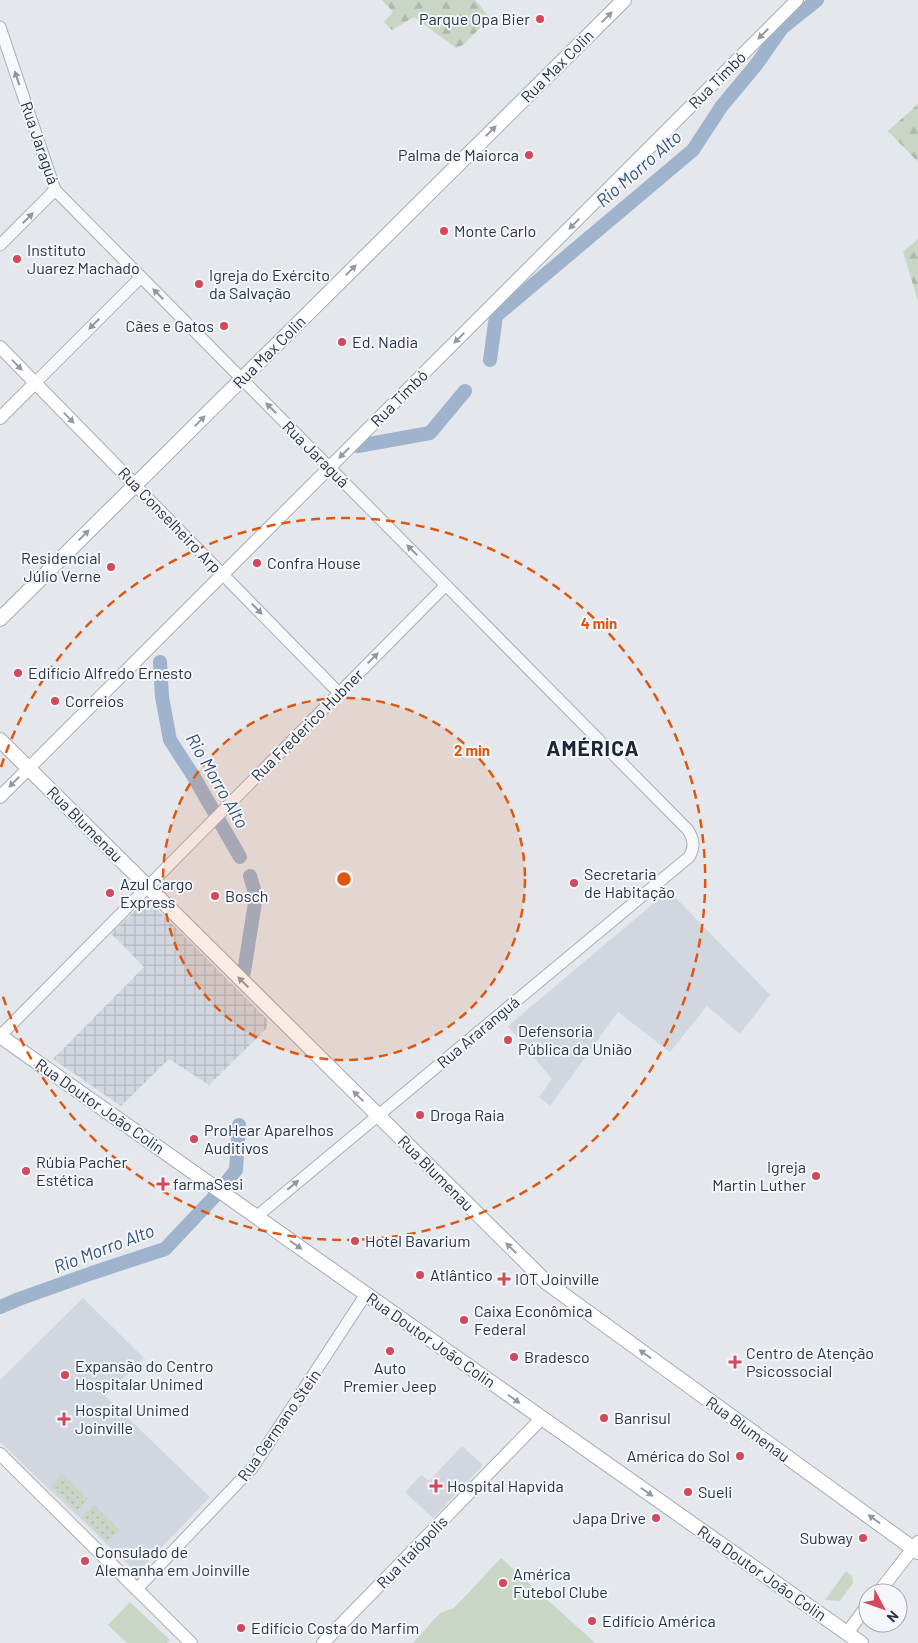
<svg xmlns="http://www.w3.org/2000/svg" width="918" height="1643" viewBox="0 0 918 1643" font-family="Barlow,sans-serif">
<defs>
<pattern id="industrial-grid" width="8" height="8" patternUnits="userSpaceOnUse" patternTransform="scale(1.25)"><rect width="8" height="8" fill="#d2d6de"/><path d="M0 4h8M4 0v8" fill="none" stroke="#b4b8c0"/></pattern>
<pattern id="forest-firs" width="22" height="20" patternUnits="userSpaceOnUse" patternTransform="scale(1.25)"><rect width="22" height="20" fill="#c9d6c5"/><path d="M5 1l3.5 6h-7zM16 11l3.5 6h-7z" fill="#adb8ab"/></pattern>
<pattern id="garden-dots" width="8" height="8" patternUnits="userSpaceOnUse" patternTransform="scale(1.25)"><rect width="8" height="8" fill="#c9d6c5"/><path d="M2 2h.1M6 6h.1" fill="none" stroke="#adb8ab" stroke-width="1.8" stroke-linecap="round"/></pattern>
</defs>
<rect width="100%" height="100%" fill="#e4e7ec"/>
<path fill="#d2d6de" d="M665 896 676 898 770 995 740 1034 707 1006 670 1052 618 1012 550 1106 539 1097 552 1079 508 1026 660 898Z
M83 1298 144 1358 105 1396 210 1497 137 1573 0 1442V1380Z
M462 1446 483 1465 433 1518 405 1492 421 1475 429 1481Z"/>
<path fill="url(#industrial-grid)" d="M147 899 267 1019V1028L209 1085 169 1059 121 1106 53 1059 144 967 111 933Z"/>
<path fill="#c9d6c5" d="M501 1558 593 1641 595 1643H413L440 1613 454 1608Z
M846 1571 852 1576 853 1583 840 1601 825 1600Z
M130 1602 170 1640 167 1643H127L108 1625Z"/>
<path fill="url(#forest-firs)" d="M382 0H475L490 18 463 45 456 48 414 17 392 30 384 22 393 12Z
M918 104V162L888 131Z
M918 239V301L903 252Z"/>
<path fill="url(#garden-dots)" d="M62 1474 88 1499 76 1511 51 1486Z
M94 1505 119 1530 107 1542 82 1517Z"/>
<g fill="none" stroke-linecap="round" stroke-linejoin="round">
<path stroke="#9fb4cc" stroke-width="14" d="M490 360 496 316 693 150 721 107 756 65 782 28 817 0
M358 446 430 433 465 391
M160 662 162 697 170 740 194 777 240 857
M244 972 256 896 250 876
M0 1307 19 1299 92 1273 165 1249 216 1195 236 1170 239 1125"/>
<defs>
<path id="tertiary" d="M0 27 55 190 688 830C694 840 695 847 689 857L256 1217
M0 245 55 190
M35 383 141 277
M135 485 339 693
M0 1036 446 585
M137 1589 253 1467 366 1294"/>
<path id="secondary" d="M0 347 135 485
M0 418 35 383
M0 797 797 0
M0 1454 191 1643
M878 1593 918 1542
M847 1633 868 1605
M323 1643 542 1418"/>
<path id="primary" d="M0 619 624 0
M0 740 546 1282 918 1552
M0 1036 861 1643"/>
</defs>
<use href="#tertiary" stroke="#a9aeb7" stroke-width="13"/>
<use href="#secondary" stroke="#a9aeb7" stroke-width="14"/>
<use href="#primary" stroke="#a3abb8" stroke-width="16"/>
<use href="#tertiary" stroke="#f7f8fa" stroke-width="11"/>
<use href="#secondary" stroke="#fff" stroke-width="12"/>
<use href="#primary" stroke="#fff" stroke-width="14"/>
</g>
<defs><path id="oneway-solid" d="M-6-.8H1V-3.2L6.5 0L1 3.2V.8H-6Z" transform="scale(1.25)"/></defs>
<g fill="#959aa2">
<use href="#oneway-solid" transform="translate(607 17) rotate(-45)"/>
<use href="#oneway-solid" transform="translate(763 34) rotate(135)"/>
<use href="#oneway-solid" transform="translate(491 131) rotate(-45)"/>
<use href="#oneway-solid" transform="translate(574 224) rotate(135)"/>
<use href="#oneway-solid" transform="translate(351 270) rotate(-45)"/>
<use href="#oneway-solid" transform="translate(459 338) rotate(135)"/>
<use href="#oneway-solid" transform="translate(17 365) rotate(46)"/>
<use href="#oneway-solid" transform="translate(69 418) rotate(46)"/>
<use href="#oneway-solid" transform="translate(200 421) rotate(-45)"/>
<use href="#oneway-solid" transform="translate(344 453) rotate(135)"/>
<use href="#oneway-solid" transform="translate(84 535) rotate(-45)"/>
<use href="#oneway-solid" transform="translate(14 782) rotate(135)"/>
<use href="#oneway-solid" transform="translate(243 982) rotate(-135)"/>
<use href="#oneway-solid" transform="translate(358 1096) rotate(-135)"/>
<use href="#oneway-solid" transform="translate(296 1245) rotate(35)"/>
<use href="#oneway-solid" transform="translate(511 1248) rotate(-135)"/>
<use href="#oneway-solid" transform="translate(645 1354) rotate(-144)"/>
<use href="#oneway-solid" transform="translate(514 1399) rotate(35)"/>
<use href="#oneway-solid" transform="translate(647 1492) rotate(35)"/>
<use href="#oneway-solid" transform="translate(874 1519) rotate(-144)"/>
</g>
<g fill="#9196a0">
<use href="#oneway-solid" transform="translate(17 78) rotate(-109)"/>
<use href="#oneway-solid" transform="translate(28 218) rotate(-45)"/>
<use href="#oneway-solid" transform="translate(158 294) rotate(-135)"/>
<use href="#oneway-solid" transform="translate(94 324) rotate(135)"/>
<use href="#oneway-solid" transform="translate(271 408) rotate(-135)"/>
<use href="#oneway-solid" transform="translate(412 550) rotate(-135)"/>
<use href="#oneway-solid" transform="translate(257 609) rotate(46)"/>
<use href="#oneway-solid" transform="translate(373 658) rotate(-45)"/>
<use href="#oneway-solid" transform="translate(293 1185) rotate(-40)"/>
</g>
<circle cx="344" cy="879" r="181" fill="#df570f" fill-opacity=".12"/>
<g fill="none" stroke="#df570f" stroke-width="2.5" stroke-dasharray="9 6">
<circle cx="344" cy="879" r="181"/>
<path d="M1 767A361 361 0 1 1 1 991"/>
</g>
<g fill="#d1495b" stroke="#f4f6f9" stroke-width="2">
<circle cx="540" cy="19" r="5"/>
<circle cx="529" cy="155" r="5"/>
<circle cx="444" cy="231" r="5"/>
<circle cx="17" cy="259" r="5"/>
<circle cx="199" cy="284" r="5"/>
<circle cx="224" cy="326" r="5"/>
<circle cx="342" cy="342" r="5"/>
<circle cx="257" cy="563" r="5"/>
<circle cx="111" cy="567" r="5"/>
<circle cx="18" cy="673" r="5"/>
<circle cx="55" cy="701" r="5"/>
<circle cx="574" cy="883" r="5"/>
<circle cx="110" cy="893" r="5"/>
<circle cx="215" cy="896" r="5"/>
<circle cx="508" cy="1040" r="5"/>
<circle cx="420" cy="1115" r="5"/>
<circle cx="194" cy="1139" r="5"/>
<circle cx="26" cy="1171" r="5"/>
<circle cx="816" cy="1176" r="5"/>
<path d="M160.5 1176.5h5v5h5v5h-5v5h-5v-5h-5v-5h5z"/>
<circle cx="355" cy="1241" r="5"/>
<circle cx="420" cy="1275" r="5"/>
<path d="M501.5 1271.5h5v5h5v5h-5v5h-5v-5h-5v-5h5z"/>
<circle cx="464" cy="1320" r="5"/>
<circle cx="390" cy="1351" r="5"/>
<circle cx="514" cy="1357" r="5"/>
<path d="M732.5 1354.5h5v5h5v5h-5v5h-5v-5h-5v-5h5z"/>
<circle cx="65" cy="1375" r="5"/>
<circle cx="604" cy="1418" r="5"/>
<path d="M61.5 1411.5h5v5h5v5h-5v5h-5v-5h-5v-5h5z"/>
<circle cx="740" cy="1456" r="5"/>
<path d="M433.5 1478.5h5v5h5v5h-5v5h-5v-5h-5v-5h5z"/>
<circle cx="688" cy="1492" r="5"/>
<circle cx="656" cy="1518" r="5"/>
<circle cx="863" cy="1538" r="5"/>
<circle cx="85" cy="1561" r="5"/>
<circle cx="503" cy="1583" r="5"/>
<circle cx="592" cy="1621" r="5"/>
<circle cx="241" cy="1628" r="5"/>
</g>
<g text-anchor="middle" stroke-width="4" stroke-linejoin="round" paint-order="stroke">
<g font-size="16" fill="#2b3445" stroke="#f4f6f9" text-anchor="start">
<text x="530" y="25" text-anchor="end">Parque Opa Bier</text>
<text x="519" y="161" text-anchor="end">Palma de Maiorca</text>
<text x="454" y="237">Monte Carlo</text>
<text x="27" y="256">Instituto<tspan x="27" dy="18">Juarez Machado</tspan></text>
<text x="209" y="281">Igreja do Exército<tspan x="209" dy="18">da Salvação</tspan></text>
<text x="214" y="332" text-anchor="end">Cães e Gatos</text>
<text x="352" y="348">Ed. Nadia</text>
<text x="101" y="564" text-anchor="end">Residencial<tspan x="101" dy="18">Júlio Verne</tspan></text>
<text x="267" y="569">Confra House</text>
<text x="28" y="679">Edifício Alfredo Ernesto</text>
<text x="65" y="707">Correios</text>
<text x="584" y="880">Secretaria<tspan x="584" dy="18">de Habitação</tspan></text>
<text x="120" y="890">Azul Cargo<tspan x="120" dy="18">Express</tspan></text>
<text x="225" y="902">Bosch</text>
<text x="518" y="1037">Defensoria<tspan x="518" dy="18">Pública da União</tspan></text>
<text x="430" y="1121">Droga Raia</text>
<text x="204" y="1136">ProHear Aparelhos<tspan x="204" dy="18">Auditivos</tspan></text>
<text x="36" y="1168">Rúbia Pacher<tspan x="36" dy="18">Estética</tspan></text>
<text x="806" y="1173" text-anchor="end">Igreja<tspan x="806" dy="18">Martin Luther</tspan></text>
<text x="173" y="1190">farmaSesi</text>
<text x="365" y="1247">Hotel Bavarium</text>
<text x="430" y="1281">Atlântico</text>
<text x="515" y="1285">IOT Joinville</text>
<text x="474" y="1317">Caixa Econômica<tspan x="474" dy="18">Federal</tspan></text>
<text x="746" y="1359">Centro de Atenção<tspan x="746" dy="18">Psicossocial</tspan></text>
<text x="524" y="1363">Bradesco</text>
<text x="75" y="1372">Expansão do Centro<tspan x="75" dy="18">Hospitalar Unimed</tspan></text>
<text x="390" y="1374" text-anchor="middle">Auto<tspan x="390" dy="18">Premier Jeep</tspan></text>
<text x="75" y="1416">Hospital Unimed<tspan x="75" dy="18">Joinville</tspan></text>
<text x="614" y="1424">Banrisul</text>
<text x="730" y="1462" text-anchor="end">América do Sol</text>
<text x="447" y="1492">Hospital Hapvida</text>
<text x="698" y="1498">Sueli</text>
<text x="646" y="1524" text-anchor="end">Japa Drive</text>
<text x="853" y="1544" text-anchor="end">Subway</text>
<text x="95" y="1558">Consulado de<tspan x="95" dy="18">Alemanha em Joinville</tspan></text>
<text x="513" y="1580">América<tspan x="513" dy="18">Futebol Clube</tspan></text>
<text x="602" y="1627">Edifício América</text>
<text x="251" y="1634">Edifício Costa do Marfim</text>
</g>
<g font-size="16" fill="#2b3445" stroke="#f4f6f9">
<text transform="translate(557 66) rotate(-45)" y="6">Rua Max Colin</text>
<text transform="translate(717 80) rotate(-45)" y="6">Rua Timbó</text>
<text transform="translate(40 143) rotate(71)" y="6">Rua Jaraguá</text>
<text transform="translate(269 352) rotate(-45)" y="6">Rua Max Colin</text>
<text transform="translate(399 398) rotate(-45)" y="6">Rua Timbó</text>
<text transform="translate(316 454) rotate(45)" y="6">Rua Jaraguá</text>
<text transform="translate(170 520) rotate(46)" y="6">Rua Conselheiro Arp</text>
<text transform="translate(307 725) rotate(-45)" y="6">Rua Frederico Hubner</text>
<text transform="translate(85 824) rotate(45)" y="6">Rua Blumenau</text>
<text transform="translate(478 1032) rotate(-40)" y="6">Rua Araranguá</text>
<text transform="translate(100 1106) rotate(35)" y="6">Rua Doutor João Colin</text>
<text transform="translate(436 1173) rotate(45)" y="6">Rua Blumenau</text>
<text transform="translate(431 1340) rotate(35)" y="6">Rua Doutor João Colin</text>
<text transform="translate(279 1425) rotate(-55)" y="6">Rua Germano Stein</text>
<text transform="translate(748 1429) rotate(36)" y="6">Rua Blumenau</text>
<text transform="translate(412 1552) rotate(-46)" y="6">Rua Itaiópolis</text>
<text transform="translate(762 1573) rotate(35)" y="6">Rua Doutor João Colin</text>
</g>
<g font-size="18" font-style="italic" fill="#34527a" stroke="#f4f6f9">
<text transform="translate(639 169) rotate(-41)" y="6">Rio Morro Alto</text>
<text transform="translate(217 781) rotate(60)" y="6">Rio Morro Alto</text>
<text transform="translate(104 1249) rotate(-21)" y="6">Rio Morro Alto</text>
</g>
<g font-size="21" font-weight="bold" letter-spacing="1" fill="#1d2536" stroke="#f4f6f9">
<text x="593" y="756">AMÉRICA</text>
</g>
</g>
<circle cx="344" cy="879" r="8" fill="#df570f" stroke="#f4f6f9" stroke-width="2.5"/>
<g font-size="15" text-anchor="middle" font-weight="bold" fill="#df570f" stroke="#f4f6f9" stroke-width="4" stroke-linejoin="round" paint-order="stroke">
<text x="599" y="629">4 min</text>
<text x="472" y="756">2 min</text>
</g>
<g transform="translate(883 1608) rotate(131)"><circle r="24" fill="#f4f6f9" stroke="#a4a8b1"/>
<path d="M0-4L9 19L0 12L-9 19Z" fill="#d1495b"/>
<text y="-8" font-size="14" font-weight="bold" text-anchor="middle" fill="#2b3445">N</text>
</g>
</svg>
